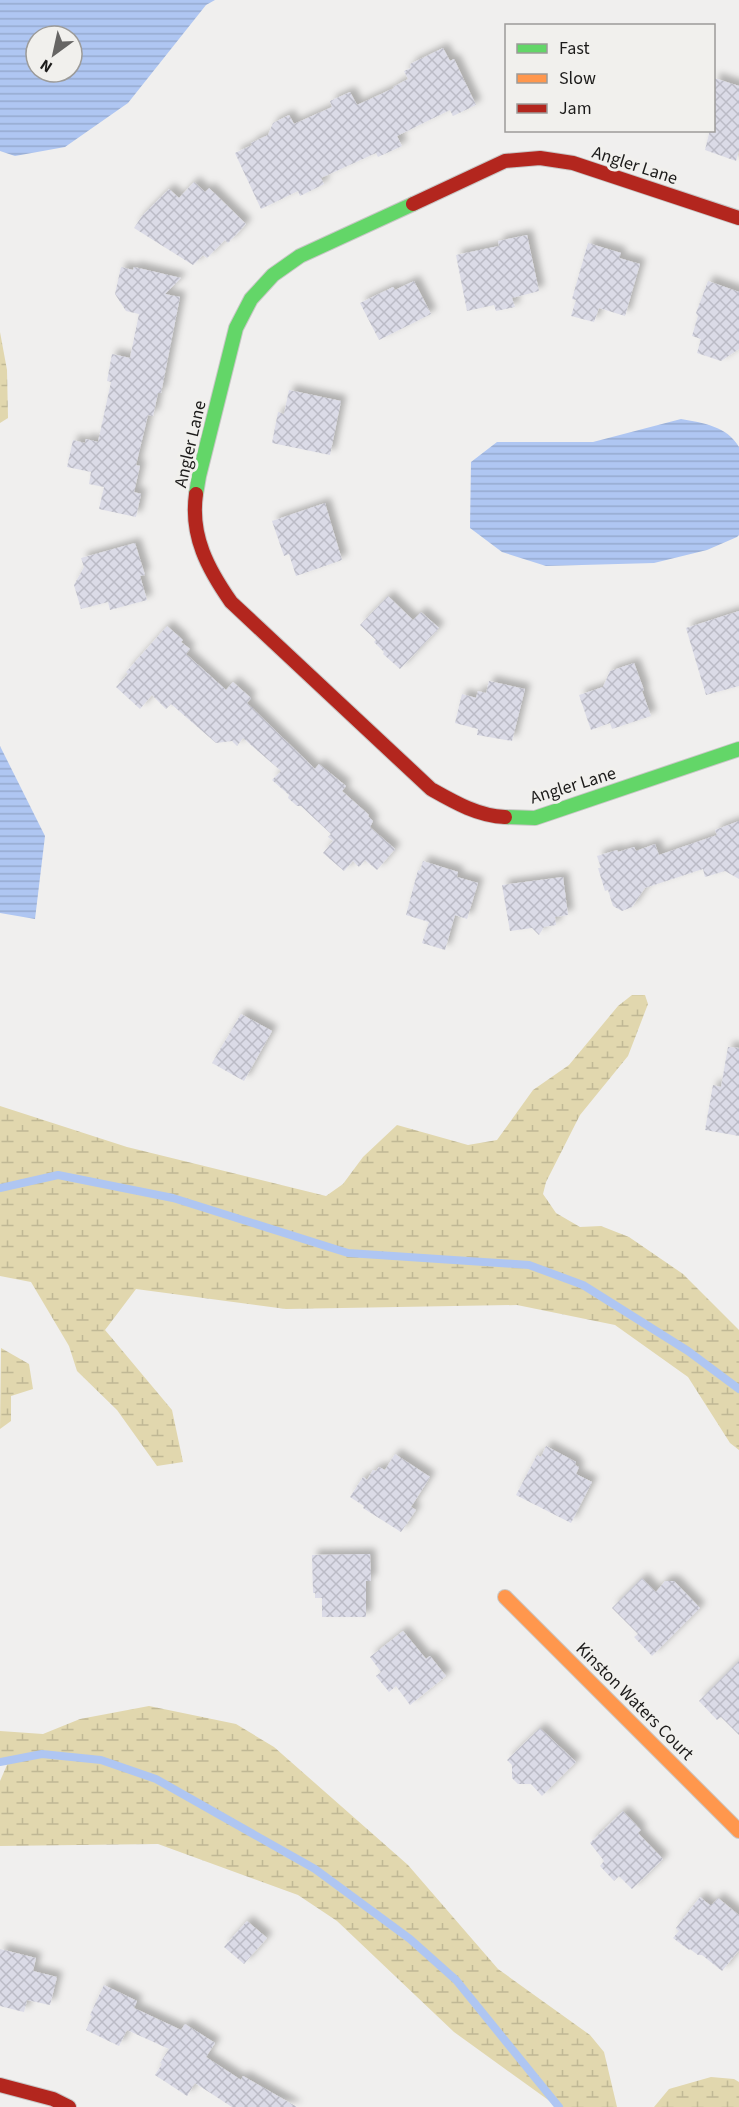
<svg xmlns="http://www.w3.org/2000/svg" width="739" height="2107" viewBox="0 0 739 2107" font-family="'Source Sans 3',sans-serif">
<defs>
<pattern id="wetland-marsh" width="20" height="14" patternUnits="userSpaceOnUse" patternTransform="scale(1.5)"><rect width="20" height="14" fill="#e1d7ae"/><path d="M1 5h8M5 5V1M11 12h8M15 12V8" fill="none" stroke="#c0b895"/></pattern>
<pattern id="water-rules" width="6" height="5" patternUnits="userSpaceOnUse" patternTransform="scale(1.5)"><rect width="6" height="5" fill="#afc6f2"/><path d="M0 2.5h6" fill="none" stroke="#96aacf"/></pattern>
<pattern id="building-cross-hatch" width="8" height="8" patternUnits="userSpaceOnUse" patternTransform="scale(1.5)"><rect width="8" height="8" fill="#dbdbe7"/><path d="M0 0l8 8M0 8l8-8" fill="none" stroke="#bbbbc6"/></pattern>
<filter id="shadow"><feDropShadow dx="5.5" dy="-5.5" stdDeviation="3" flood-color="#0004"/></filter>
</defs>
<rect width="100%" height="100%" fill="#f0efee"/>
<path fill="url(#wetland-marsh)" d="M0 332 7 370 8 418 0 423Z
M632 995H645L648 1004 628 1056 580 1115 546 1182 543 1194 556 1213 580 1227 601 1226 629 1237 683 1274 739 1330V1450L730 1443 688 1377 615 1325 517 1305 286 1309 136 1289 105 1330 172 1410 183 1462 157 1466 117 1410 77 1371 69 1346 31 1282 0 1276V1106L127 1147 326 1196 343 1184 363 1157 397 1125 468 1145 497 1140 533 1090 569 1065 618 1006Z
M1 1348 29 1364 33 1389 11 1396V1421L0 1429Z
M149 1706 236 1724 274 1747 408 1865 498 1969 590 2035 604 2052 617 2107H558L454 2032 337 1921 298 1895 158 1844 0 1846V1781L7 1765 0 1758V1731L43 1734 80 1719Z
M711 2077 734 2079 739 2082V2107H654L669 2089Z"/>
<path fill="url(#water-rules)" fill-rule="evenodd" d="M0 0H215L206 5 128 103 65 147 15 156 0 151ZM36 36H72V72H36Z
M681 419C703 423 727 426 739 447V535L737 537 707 550 654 563 546 566 502 552 470 528 471 462 497 442H593Z
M0 746 45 836 35 919 0 913Z"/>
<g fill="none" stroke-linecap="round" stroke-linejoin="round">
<path stroke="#afc6f2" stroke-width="8" d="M0 1188 58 1175 173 1198 348 1253 529 1265 583 1285 688 1351 739 1389
M0 1762 42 1754 101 1760 156 1779 315 1869 410 1939 456 1980 559 2107"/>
</g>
<path fill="url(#building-cross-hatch)" filter="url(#shadow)" d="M443 48 450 61 454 59 476 105 453 116 450 110 397 136 402 146 378 157 376 153 321 178 324 184 300 196 298 191 261 209 235 153 252 145 251 143 268 135 273 123 289 115 294 124 332 107 330 101 350 92 357 105 394 88 393 87 408 79 404 71 411 68 410 64Z
M714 78 739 86V150L736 161 705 150 710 130H714Z
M194 182 205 192 209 188 246 224 228 243 225 240 207 258 203 255 193 265 134 228 142 216 169 189 179 198Z
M527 235 539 291 512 298 515 307 496 311 494 305 467 311 456 255 499 246 498 241Z
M588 243 621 253 619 258 640 264 625 316 599 308 594 322 571 316 576 300 572 299Z
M121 267 133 270 134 267 181 278 165 294 180 297 161 393H158L153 416 148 415 136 465 140 466 134 492 141 494 136 517 99 509 104 487 89 484 91 472 67 467 73 440 85 443 86 439 98 442 111 382 107 381 112 354 130 358 139 314 126 311 115 294Z
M414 281 431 314 379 340 360 303 393 287 395 290Z
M708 281 739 292V349L721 361 697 353 701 339 692 336 698 316 696 313Z
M289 390 341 401 330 455 272 443 278 412 284 414Z
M325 503 342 560 296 576 289 554 284 556 272 521Z
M135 543 145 575 140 576 147 600 110 610 108 602 81 609 74 585 84 567 81 558Z
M388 596 413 620 421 612 439 628 400 669 383 654 384 652 374 642 376 640 360 625Z
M739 611V686L706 695 686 628Z
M167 626 183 640 181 642 190 649 186 654 226 690 233 682 251 698 247 703 315 769 319 764 346 786 342 791 369 815 368 816 373 821 370 827 395 849 377 870 365 860 359 867 353 861 344 871 323 853 333 841 328 837 331 834 301 806H297L288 798 289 795 272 780 281 771 243 738 237 746 232 741 216 743 171 704 166 709 152 695 140 709 116 687 128 674 126 672Z
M634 663 644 690 642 691 651 716 612 729 610 723 591 730 579 695 603 687 610 671Z
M489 681 525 689 512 741 477 735 478 729 455 723 462 694 476 698 478 691 486 693Z
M739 821V879L725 871 705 877 703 869 645 888 632 907 622 911 613 906 608 890 605 891 598 868H601L597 856 617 850 618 852 634 847 636 851 655 844 659 855 717 835 715 830Z
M423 861 458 872 457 877 478 883 467 919 455 915 445 950 422 943 429 922 406 915 418 870 420 871Z
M563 877 568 915 555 917 556 925 544 927 539 935 532 928 510 931 502 885Z
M241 1014 272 1031 244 1081 212 1063Z
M728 1047 739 1048V1136L705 1130 713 1085 721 1087Z
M546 1446 576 1462 575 1465 579 1467 576 1474 592 1482 571 1523 516 1495 537 1455 541 1457Z
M395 1454 430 1477 411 1507 416 1510 401 1532 363 1508 364 1506 350 1497 363 1477 367 1480 373 1470 376 1471 379 1467 385 1470Z
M370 1554 371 1581H366V1617H322V1598H315V1593H313L312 1555Z
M642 1578 656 1592 665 1581H674L700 1608 652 1656 634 1637 638 1634 612 1608Z
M403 1631 426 1659 430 1656 446 1676 410 1705 396 1686 389 1692 376 1676 381 1672 370 1657Z
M739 1661V1735L721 1717 717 1720 699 1701Z
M540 1728 576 1762 542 1796 531 1784H518L512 1778V1765L507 1760Z
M623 1811 641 1830 638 1833 663 1859 632 1889 619 1876 614 1881 600 1866 604 1861 590 1843Z
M700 1897 711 1906 718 1898 739 1915V1950L722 1971 702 1955H698L690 1949 689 1950 673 1938 679 1931 676 1928Z
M247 1921 267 1938 244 1964 224 1947Z
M0 1949 36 1958 33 1971 57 1977 50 2005 27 2000 24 2012 0 2006Z
M104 1985 137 2001 134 2008 181 2030 185 2024 215 2043 206 2057 241 2080 243 2076 297 2107H232L195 2083 187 2096 155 2075 162 2064 160 2063 169 2049 127 2030 119 2046 86 2030 92 2016 90 2015Z"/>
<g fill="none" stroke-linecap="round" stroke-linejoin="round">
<defs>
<path id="fast" d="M196 494 199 476 236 328 251 299 273 275 300 256 413 204
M505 817 535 818 739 749"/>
<path id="slow" d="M505 1597 739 1831"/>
<path id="jam" d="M413 204 505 161 540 158 573 163 739 218
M196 494C190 536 208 569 231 602L431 789C454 802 478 816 505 817
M0 2085 53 2099 69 2107"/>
</defs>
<use href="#fast" stroke="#c8c7c6" stroke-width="16"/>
<use href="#slow" stroke="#c8c7c6" stroke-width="16"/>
<use href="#jam" stroke="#c8c7c6" stroke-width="16"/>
<use href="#fast" stroke="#63d668" stroke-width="14"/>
<use href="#slow" stroke="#ff974d" stroke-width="14"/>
<use href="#jam" stroke="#b3261e" stroke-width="14"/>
</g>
<g text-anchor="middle" stroke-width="6" stroke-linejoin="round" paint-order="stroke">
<g font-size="18" fill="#1c1b1a" stroke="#f1f0ed">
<text transform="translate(635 165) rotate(18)" y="6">Angler Lane</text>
<text transform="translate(190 444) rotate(-77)" y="6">Angler Lane</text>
<text transform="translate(573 785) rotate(-17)" y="6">Angler Lane</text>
<text transform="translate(635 1701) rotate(45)" y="6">Kinston Waters Court</text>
</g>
</g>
<rect x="505" y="24" width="210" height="108" fill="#f1f0ed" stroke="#9c9b99" stroke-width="1.5"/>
<rect x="517" y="44" width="30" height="9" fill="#63d668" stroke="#9c9b99" stroke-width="1.5"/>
<text x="559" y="54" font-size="18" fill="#1c1b1a">Fast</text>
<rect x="517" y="74" width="30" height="9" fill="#ff974d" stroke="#9c9b99" stroke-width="1.5"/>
<text x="559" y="84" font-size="18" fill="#1c1b1a">Slow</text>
<rect x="517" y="104" width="30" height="9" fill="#b3261e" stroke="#9c9b99" stroke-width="1.5"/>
<text x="559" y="114" font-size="18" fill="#1c1b1a">Jam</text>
<g transform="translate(54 54) rotate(213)"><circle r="28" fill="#f1f0ed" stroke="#9c9b99" stroke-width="1.5"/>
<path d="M0-4.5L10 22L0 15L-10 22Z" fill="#666564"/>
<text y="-9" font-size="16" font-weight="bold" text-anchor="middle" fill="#1c1b1a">N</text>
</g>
</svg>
